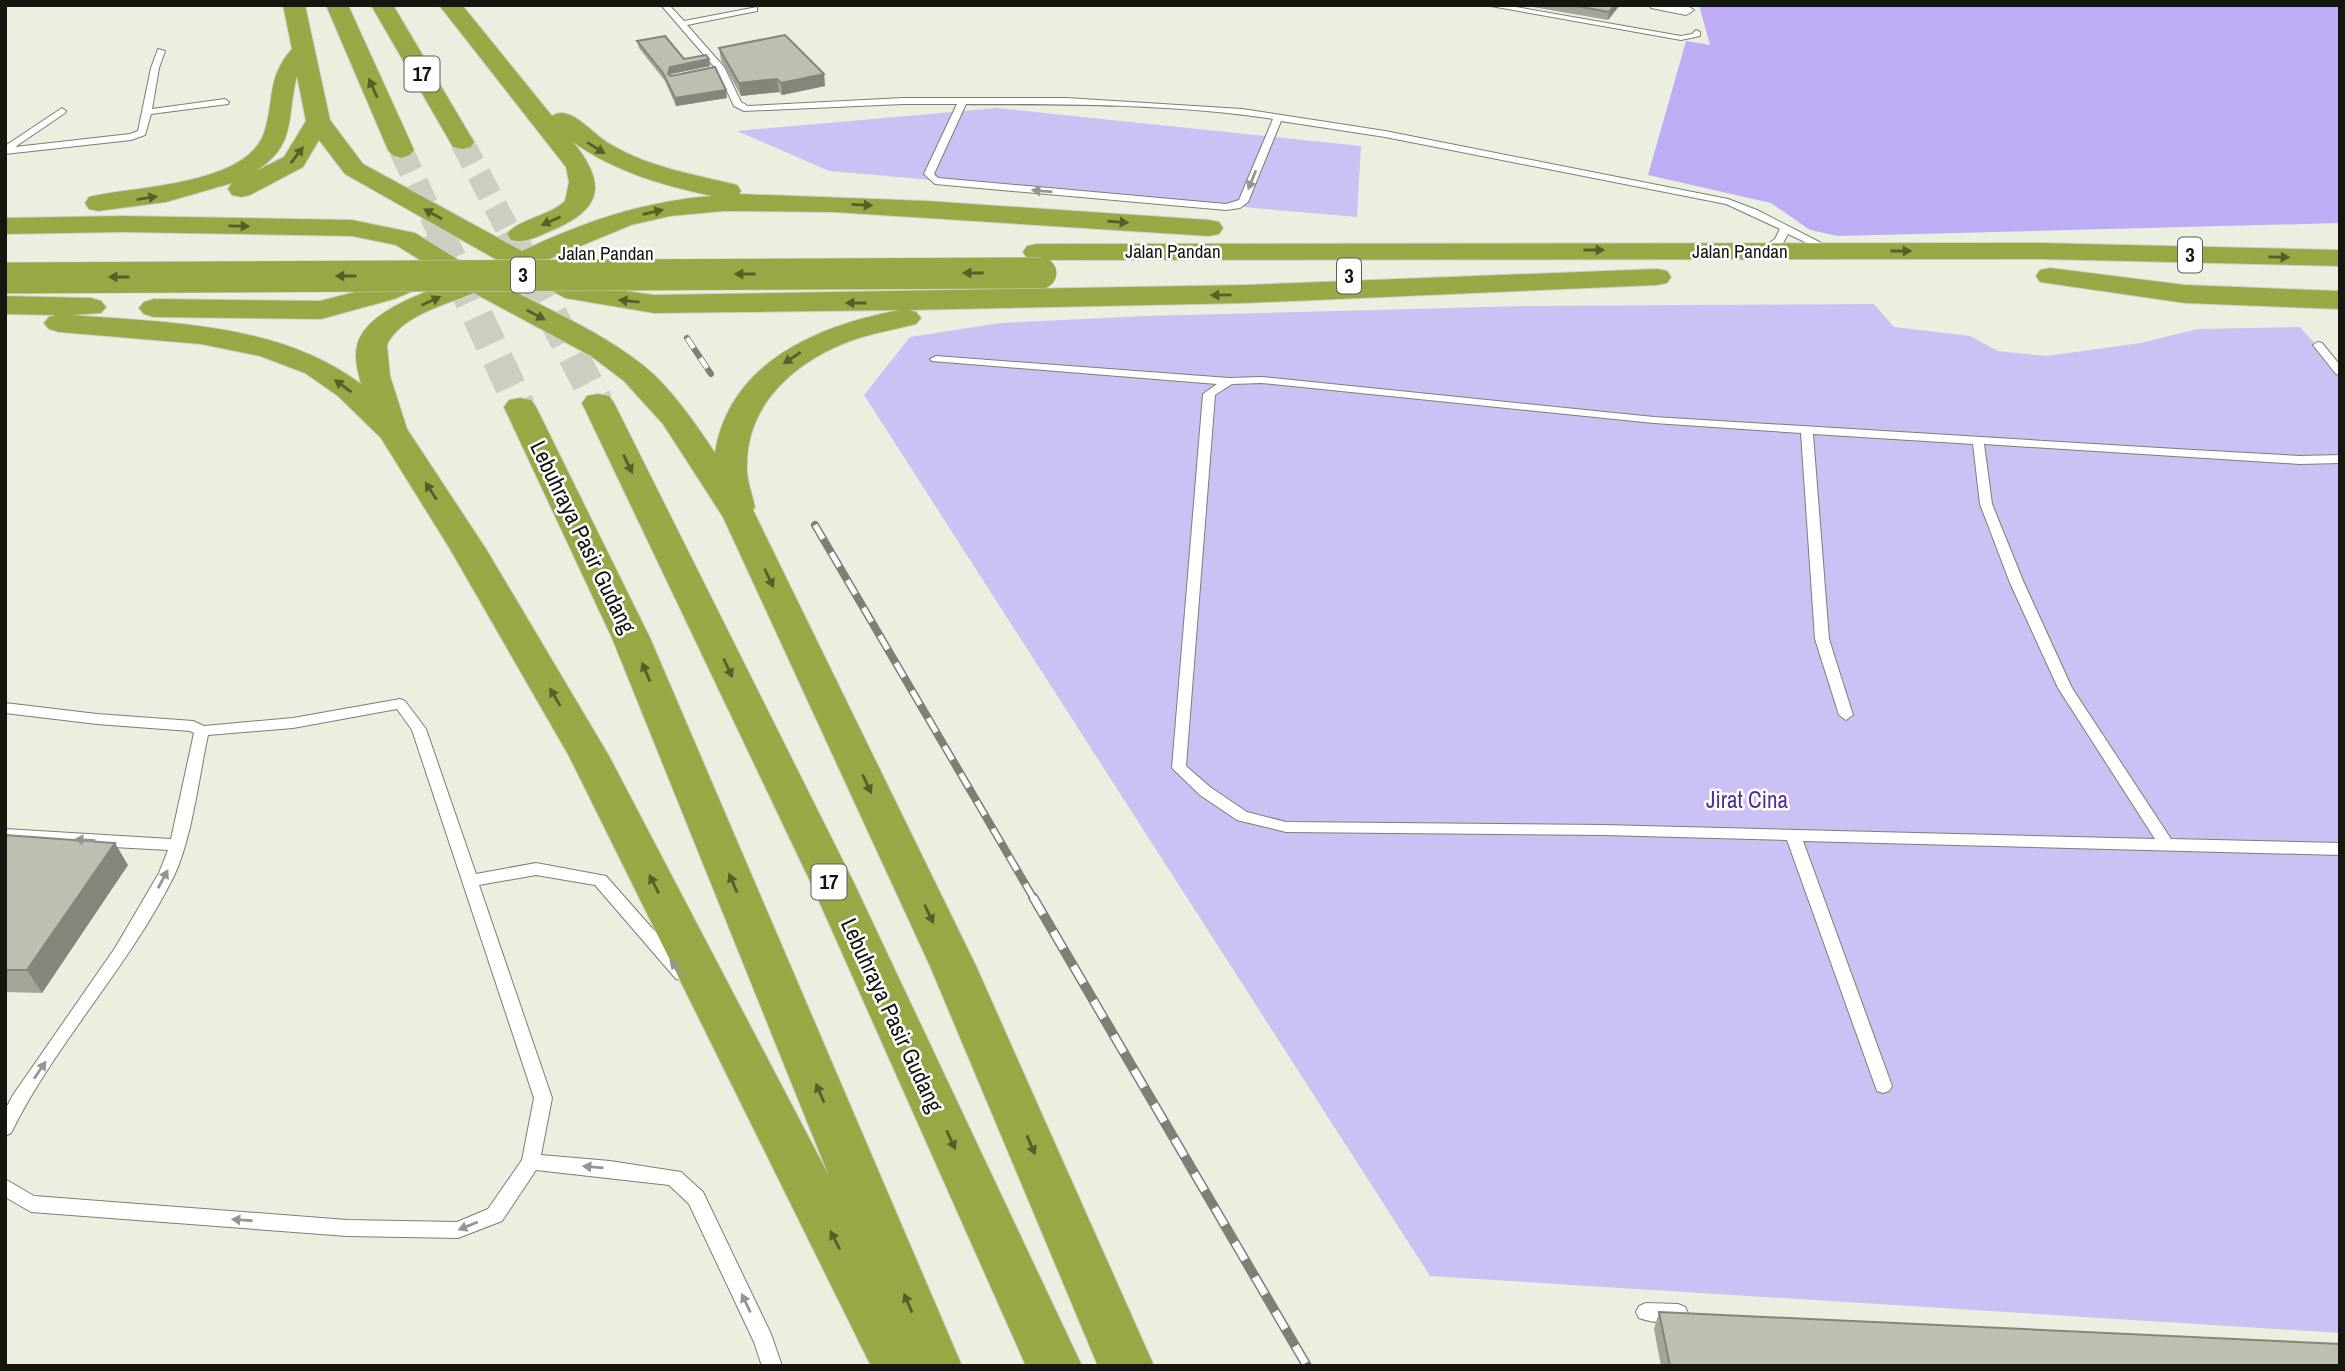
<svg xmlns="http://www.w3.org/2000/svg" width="2345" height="1371" viewBox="0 0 2345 1371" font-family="'Archivo Narrow',sans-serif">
<rect width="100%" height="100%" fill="#ebefdf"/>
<path fill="#ccc1f4" d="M997 108 1361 146 1357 217 829 171 737 131Z
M1874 304 1894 327 1970 336 1998 351 2047 356 2140 343 2198 329 2300 327 2340 372V1333L1430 1276 864 395 910 337 1000 323 1145 316 1523 306Z"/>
<path fill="#beacf4" d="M1699 5H2340V223L1838 236 1810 230 1771 203 1648 175 1686 41 1710 45Z"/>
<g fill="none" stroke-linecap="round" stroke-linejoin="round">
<path stroke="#cbcec0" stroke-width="24" stroke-dasharray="24 12" stroke-linecap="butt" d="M462 142 509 232
M401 150 439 232"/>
<path stroke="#cbcec0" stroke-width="31" stroke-dasharray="31 16" stroke-linecap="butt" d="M438 231 520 407
M508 231 598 403"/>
<defs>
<path id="service" d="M661 5H669L684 21 757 7V11L687 25 724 67 741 102 748 106 903 98H1066L1242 109 1385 131 1728 199 1757 210 1835 250 1826 252 1788 234 1783 243 1763 254 1758 251 1775 239 1780 229 1726 204 1385 137 1281 121 1248 202 1240 208 1226 210 935 184 924 174 957 104H903L744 111 734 106 717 70ZM966 104C1066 104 1174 104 1273 119L1239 200 1226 204 938 178 934 174Z
M1485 5H1504L1681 36 1692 34 1696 30 1700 32V36L1681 40Z
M158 49 165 51 159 68 152 109 225 99 229 102 228 104 151 114 145 135 131 140 5 154V146L62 108 66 111 65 113 15 147 130 134 138 131 151 68Z
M2318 342 2322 343 2340 365V375L2336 374 2313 345Z
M936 356 1229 378 1262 377 1654 417 2193 450 2300 456 2340 455V463L2300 464 1984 444 1992 504 2024 583 2072 688 2171 839 2340 843V855L1803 841 1892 1086 1889 1091 1883 1093 1877 1091 1787 840 1603 835 1286 832 1237 820 1200 795 1172 768 1203 394 1217 384 932 361 930 359ZM1262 383 1654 423 1801 433 1815 639 1839 715 1846 720 1853 715 1829 639 1813 434 1973 444 1980 504 2010 583 2058 688 2155 839 1603 825 1286 822 1247 812 1210 787 1186 766 1215 395 1232 384Z
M400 699 405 701 426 729 476 874 536 863 606 876 688 969 690 974 688 979 682 980 676 979 595 885 536 875 479 885 552 1098 541 1155 610 1161 681 1172 703 1192 771 1334 782 1366H762L754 1342 689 1204 669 1185 536 1170 502 1221 458 1238 347 1236 31 1212 5 1197V1179L34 1196 347 1220 457 1222 488 1209 522 1160 534 1098 412 730 397 709 293 728 208 735C199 776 192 839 174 876 129 967 56 1042 11 1133L5 1136V1110L13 1095 115 948 159 873 168 850 5 841V829L171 839 194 733 190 731 97 724 5 713V703L97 714 193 721 204 726 293 718Z
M1646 1303 1678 1304 1685 1307 1688 1313 1685 1319C1672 1324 1652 1323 1639 1318L1636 1312 1639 1306Z"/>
<path id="minor" d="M1649 5H1686L1694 10 1686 15 1651 8Z"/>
<path id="trunk" d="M283 5H305L330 120 363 164 522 251C583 222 644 201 712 196 662 185 615 172 573 142 609 186 601 211 548 232 535 238 525 243 511 240L507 234C518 219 550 216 565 201L569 182 566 167 439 5H462L552 116C570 103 593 135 610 144 650 168 693 174 737 185L741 191 739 194 927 201 1209 220 1219 222 1223 228 1219 234 1209 236 833 212 724 211 670 216 631 225 542 262 583 285 654 295 1246 285 1657 269 1667 271 1671 277 1667 283 1657 285 1246 303 909 310 916 312 921 318 916 324C897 329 878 332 859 338 801 357 747 400 747 465 746 479 752 493 755 507L753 510 976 966 1154 1366H1098L930 966 723 517 663 424 624 381 591 356 474 293C447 304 400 316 387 345L390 376 407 429 486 549 609 756 829 1176 612 638 504 407 509 400 520 398 531 400 536 407 650 638 962 1366H871L569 756 450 549 381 438 338 396 305 373 260 356 201 344 59 332 49 329 44 323 49 317 56 315 5 314V296L91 298 101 301 106 307 101 313 72 315C170 323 280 323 361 384 358 372 354 358 357 346 365 311 424 293 454 281L447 277 394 299 321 319 154 317 144 314 139 308 144 302 154 299 320 301 374 287 428 265 396 245 352 236 122 232 5 234V218L122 216 352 220 415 233 478 272 499 261 345 174 319 140 303 167 250 195 241 197 232 195 228 189 232 183 166 202 98 211 89 209 85 203 89 197C133 186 246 186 264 133 275 100 266 78 292 49ZM297 76 306 121 284 157 256 171C298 144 286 117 297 76ZM520 273 565 298 654 313 900 310C819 325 729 362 715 453 695 423 672 389 644 366 600 331 547 309 498 283Z
M326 5H348L414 150 410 155 401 158 392 155 388 150Z
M371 5H393L474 142 471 147 462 149 453 147Z
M2040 243 2340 250V266L2040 259 1037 260 1027 258 1023 252 1027 246 1037 244Z
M2050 268 2185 285 2340 291V309L2185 303 2040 282 2036 276 2040 270Z
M598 394 609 396 614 403 853 881 1082 1366H1026L810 881 582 403 587 396Z"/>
</defs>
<use href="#service" stroke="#7b7f71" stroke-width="2"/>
<use href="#minor" stroke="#7b7f71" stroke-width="2"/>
<use href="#trunk" stroke="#d0d0cf" stroke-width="2"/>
<use href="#service" fill="#fff" fill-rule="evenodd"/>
<use href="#minor" fill="#fff" fill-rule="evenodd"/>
<use href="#trunk" fill="#98a844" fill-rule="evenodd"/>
<defs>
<path id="rail-far2" d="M687 338 711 374"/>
<path id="rail-far1" d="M815 525 1034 899"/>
<path id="rail" d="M1033 897 1307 1366"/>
</defs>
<use href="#rail-far2" stroke="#7d8075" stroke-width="6"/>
<use href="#rail-far1" stroke="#7d8075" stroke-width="8"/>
<use href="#rail" stroke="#7d8075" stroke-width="10"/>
<use href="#rail-far2" stroke="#fff" stroke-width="4.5" stroke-dasharray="12" stroke-linecap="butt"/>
<use href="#rail-far1" stroke="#fff" stroke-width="5" stroke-dasharray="16" stroke-linecap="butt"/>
<use href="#rail" stroke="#fff" stroke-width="7" stroke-dasharray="20" stroke-linecap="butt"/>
<defs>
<path id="trunk-bridge" d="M5 278 1041 273"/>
</defs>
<use href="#trunk-bridge" stroke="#d0d0cf" stroke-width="32" stroke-linecap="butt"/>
<use href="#trunk-bridge" stroke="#98a844" stroke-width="31"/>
</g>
<path fill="#a2a598" d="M1521 5H1620L1608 20Z
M637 41 684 59H709L710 66 671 74V76L727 98 676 106 665 81 639 48Z
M719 48 824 74 825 86 782 95 779 92 741 96 721 60Z
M5 835 128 865 42 993 5 992Z
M1659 1312 2340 1366H1661L1654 1329Z"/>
<path fill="#84867c" d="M1615 5H1620L1608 20 1609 12Z
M709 59 710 66 671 74 669 81 668 74 670 67Z
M824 74 825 86 782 95 781 83Z
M777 79 779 92 741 96 739 83Z
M726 90 727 98 676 106 675 98Z
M115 843 128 865 42 993 27 970Z"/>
<path fill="#bcc0b1" stroke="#84867c" stroke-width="2" d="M1570 5H1615L1609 12Z
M785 35 824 74 781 83 777 79 739 83 719 48Z
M665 36 684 59 706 55 709 59 670 67 668 74 671 76 715 67 726 90 675 98 663 73 637 41Z
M5 835 115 843 27 970H5Z
M1659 1312 2340 1344V1366H1670Z"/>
<defs><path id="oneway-solid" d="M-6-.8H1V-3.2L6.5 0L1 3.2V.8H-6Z" transform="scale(1.75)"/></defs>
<g fill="#565f2a">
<use href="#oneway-solid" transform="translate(373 88) rotate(-114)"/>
<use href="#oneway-solid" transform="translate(596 148) rotate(32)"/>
<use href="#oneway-solid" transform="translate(297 155) rotate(-53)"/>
<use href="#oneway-solid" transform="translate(147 198) rotate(-9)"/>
<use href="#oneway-solid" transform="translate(862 205) rotate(3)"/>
<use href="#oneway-solid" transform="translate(653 212) rotate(-13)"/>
<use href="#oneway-solid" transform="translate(433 214) rotate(-151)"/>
<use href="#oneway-solid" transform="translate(551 221) rotate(156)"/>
<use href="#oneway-solid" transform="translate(1118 222) rotate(4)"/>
<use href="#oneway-solid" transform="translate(239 226) rotate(1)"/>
<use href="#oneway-solid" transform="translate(1594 250)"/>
<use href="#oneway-solid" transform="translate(1901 251)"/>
<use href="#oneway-solid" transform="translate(2279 257) rotate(1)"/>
<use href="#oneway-solid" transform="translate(973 273) rotate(180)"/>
<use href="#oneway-solid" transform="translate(745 274) rotate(180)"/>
<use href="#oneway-solid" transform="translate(346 276) rotate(180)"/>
<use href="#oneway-solid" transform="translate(119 277) rotate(180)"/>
<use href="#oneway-solid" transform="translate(1221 295) rotate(179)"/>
<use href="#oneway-solid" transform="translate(431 301) rotate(-24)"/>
<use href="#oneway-solid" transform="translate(629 301) rotate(-174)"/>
<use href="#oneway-solid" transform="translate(856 303) rotate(180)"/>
<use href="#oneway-solid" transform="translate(536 315) rotate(28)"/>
<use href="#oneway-solid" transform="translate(792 358) rotate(146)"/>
<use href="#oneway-solid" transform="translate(343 386) rotate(-144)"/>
<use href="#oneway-solid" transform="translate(628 464) rotate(64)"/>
<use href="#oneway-solid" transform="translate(431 491) rotate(-123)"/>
<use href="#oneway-solid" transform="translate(769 578) rotate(65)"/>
<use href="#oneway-solid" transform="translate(728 668) rotate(65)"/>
<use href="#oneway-solid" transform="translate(646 672) rotate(-113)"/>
<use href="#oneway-solid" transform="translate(555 697) rotate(-120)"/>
<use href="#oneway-solid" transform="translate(867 784) rotate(65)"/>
<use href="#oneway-solid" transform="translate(733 883) rotate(-113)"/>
<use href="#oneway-solid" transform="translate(654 884) rotate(-117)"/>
<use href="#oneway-solid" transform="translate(929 914) rotate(65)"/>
<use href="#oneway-solid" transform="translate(820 1093) rotate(-113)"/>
<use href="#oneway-solid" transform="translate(951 1140) rotate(65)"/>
<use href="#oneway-solid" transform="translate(1031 1145) rotate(67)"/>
<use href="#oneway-solid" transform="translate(835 1240) rotate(-117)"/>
<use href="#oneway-solid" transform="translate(908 1303) rotate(-113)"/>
</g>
<g fill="#959693">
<use href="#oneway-solid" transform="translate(1252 180) rotate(112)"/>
<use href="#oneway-solid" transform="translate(1042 191) rotate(-175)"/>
<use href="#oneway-solid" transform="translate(85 840) rotate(-176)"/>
<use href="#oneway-solid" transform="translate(163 879) rotate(-62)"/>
<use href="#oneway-solid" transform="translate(677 968) rotate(-132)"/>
<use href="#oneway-solid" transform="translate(40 1070) rotate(-56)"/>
<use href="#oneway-solid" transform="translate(593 1167) rotate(-175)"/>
<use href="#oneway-solid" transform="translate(242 1220) rotate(-176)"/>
<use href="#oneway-solid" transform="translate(468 1226) rotate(158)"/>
<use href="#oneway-solid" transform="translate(746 1303) rotate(-115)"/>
</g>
<g text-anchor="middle" stroke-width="5" stroke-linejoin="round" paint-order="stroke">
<g font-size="19" fill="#141610" stroke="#fff">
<text x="1173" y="258">Jalan Pandan</text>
<text x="1740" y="258">Jalan Pandan</text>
<text x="606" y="260">Jalan Pandan</text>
</g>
<g fill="#fff" stroke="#5a5c58" stroke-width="2">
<rect x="404.5" y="56.5" width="35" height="35" rx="5"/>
<rect x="2178" y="237.5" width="24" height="35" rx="5"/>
<rect x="511" y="257.5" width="24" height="35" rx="5"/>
<rect x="1337" y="258.5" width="24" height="35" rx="5"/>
<rect x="811.5" y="864.5" width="35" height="35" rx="5"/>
</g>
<g font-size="21" font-weight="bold" fill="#141610">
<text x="422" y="81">17</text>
<text x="2190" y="262">3</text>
<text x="523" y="282">3</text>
<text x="1349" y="283">3</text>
<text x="829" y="889">17</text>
</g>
<g font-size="23" fill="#141610" stroke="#fff">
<text transform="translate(583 537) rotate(64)" y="8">Lebuhraya Pasir Gudang</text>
<text transform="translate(892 1015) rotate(65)" y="8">Lebuhraya Pasir Gudang</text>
</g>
<g font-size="23" fill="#532e94" stroke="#fff">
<text x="1747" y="808">Jirat Cina</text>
</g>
</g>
<rect width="2345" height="1371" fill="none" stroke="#141610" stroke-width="14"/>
</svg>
